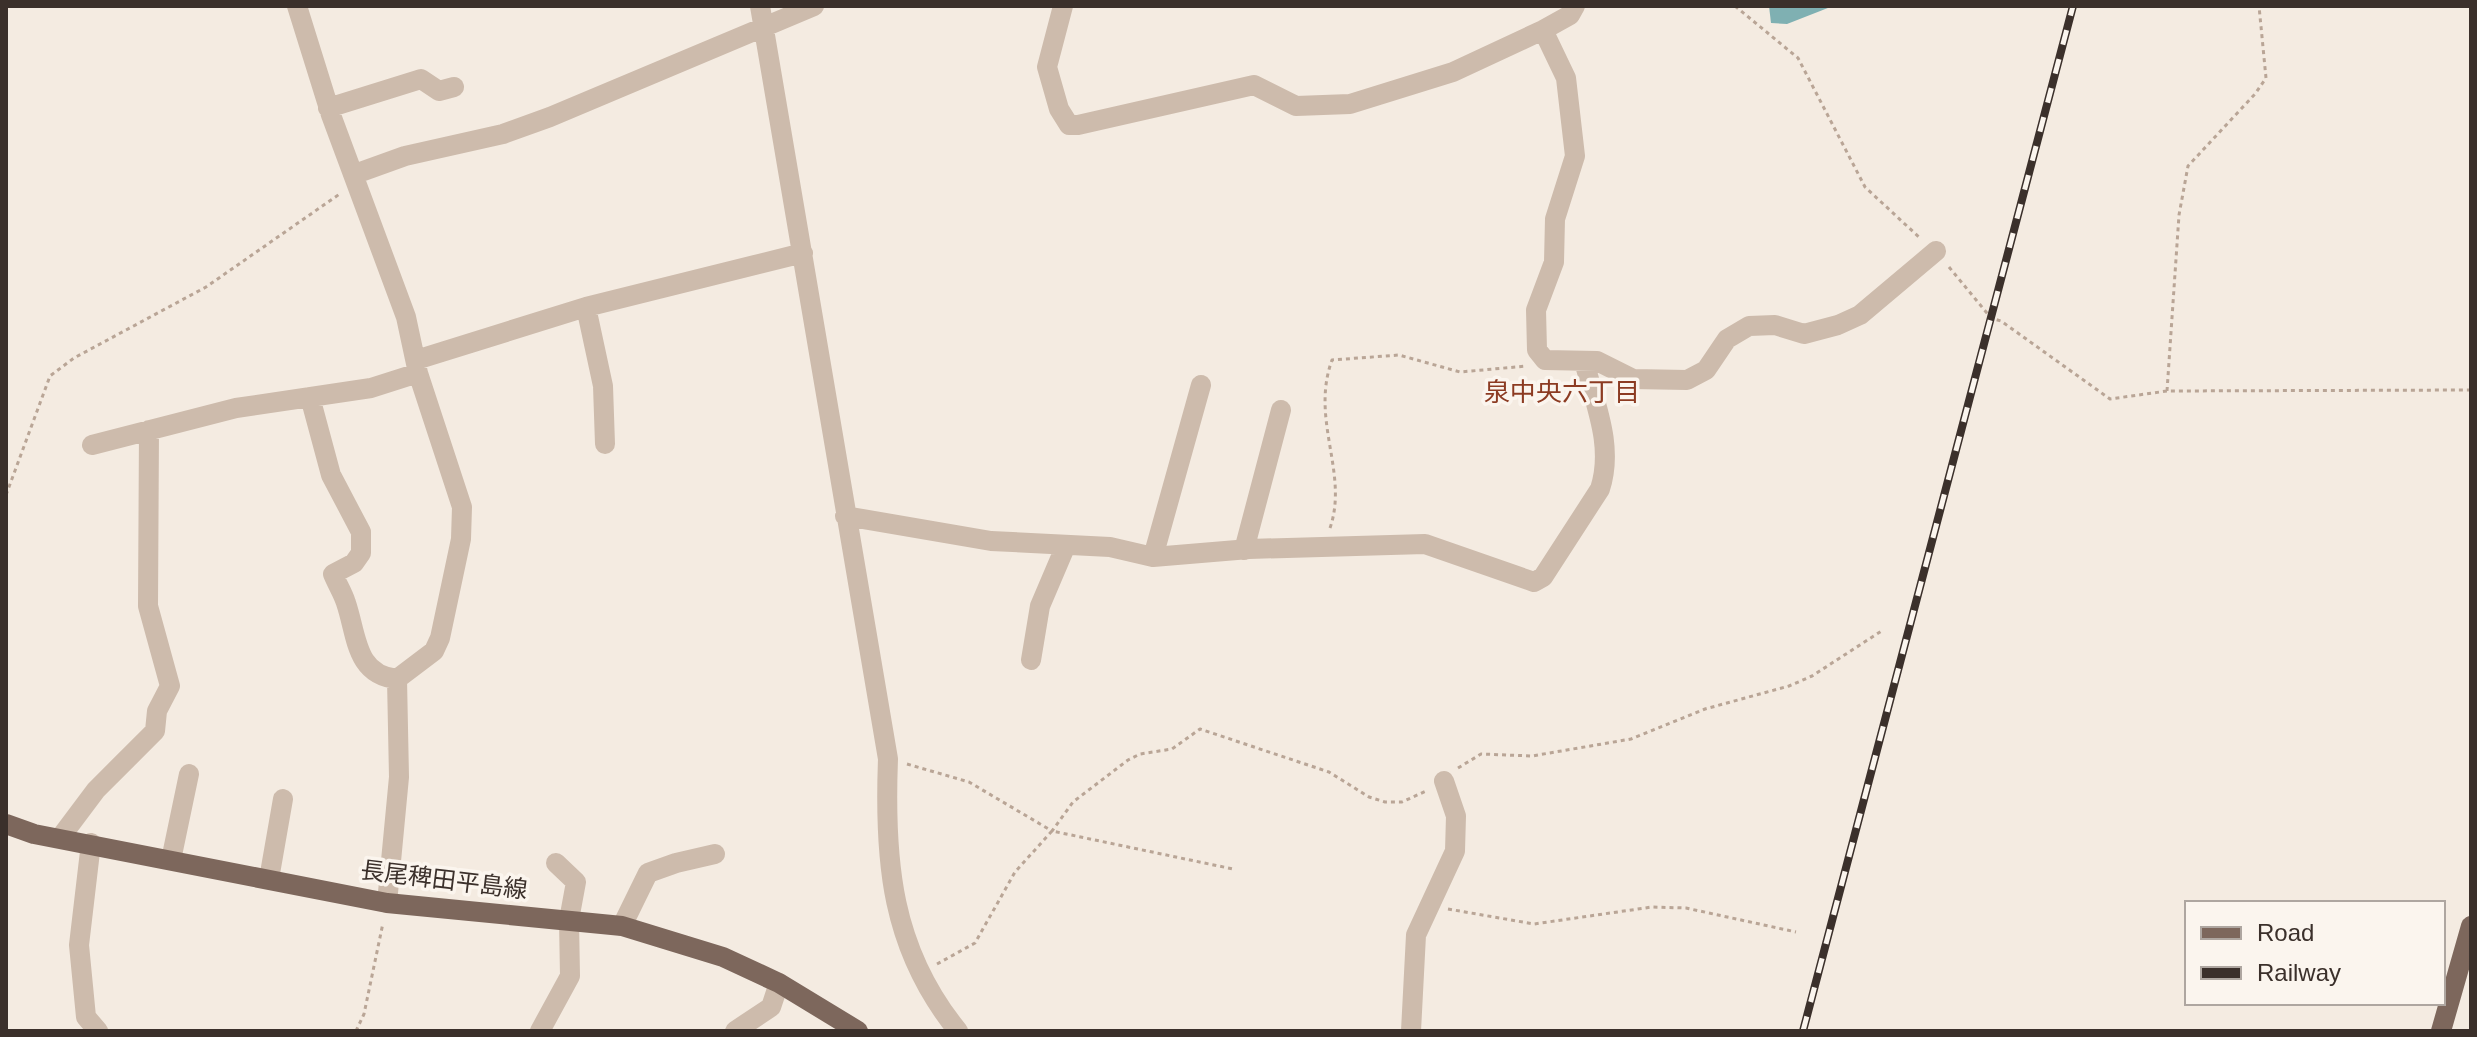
<svg xmlns="http://www.w3.org/2000/svg" width="2477" height="1037" viewBox="0 0 2477 1037" font-family="Arial,'Noto Sans JP',sans-serif">
<rect width="100%" height="100%" fill="#f4ebe1"/>
<path fill="#7fb0b2" d="M1769 6H1833L1787 24 1771 23Z"/>
<g fill="none" stroke-linecap="round" stroke-linejoin="round">
<path stroke="#b9a596" stroke-width="3" stroke-dasharray="4 4" stroke-linecap="butt" d="M1735 6 1798 58 1865 187 1921 239
M1949 267 1991 318 2001 321 2110 399 2167 391 2471 390
M2167 391 2179 215 2188 166 2255 94 2266 78 2259 6
M6 495 50 376 74 358 206 287 341 193
M1330 528C1349 473 1310 420 1332 360L1399 355 1460 372 1527 366
M907 764 969 782 1052 831 1073 802 1128 760 1140 754 1172 749 1200 729 1329 772 1369 797 1385 802H1402L1426 791
M1458 768 1481 754 1532 756 1631 739 1705 709 1789 686 1812 676 1883 630
M1448 909 1534 924 1652 907 1686 908 1796 932
M937 964 975 943 1015 872 1052 831 1233 869
M356 1031 364 1014 383 923"/>
<path stroke="#cdbbac" stroke-width="20" d="M297 6 331 115 406 317 418 373 462 507 461 539 440 638 434 651 397 679 399 777 387 903
M760 6 888 759C884 861 891 949 958 1031
M1063 6 1047 67 1059 109 1069 125H1078L1254 85 1296 106 1350 104 1453 72 1543 30 1570 15 1575 6
M1543 30 1566 78 1575 156 1555 219 1554 262 1536 310 1537 350 1545 360 1597 361 1633 379 1687 380 1706 370 1727 339 1749 326 1775 325 1804 334 1838 325 1860 315 1936 251
M328 108 421 79 439 91 454 87
M355 174 405 156 503 134 550 117 814 6
M586 307 603 386 605 444
M416 360 586 307 803 253
M310 397 331 475 361 532V553L354 563 333 574C337 584 343 593 346 603 357 635 355 675 397 679
M92 445 236 408 371 388 418 373
M845 516 991 541 1110 547 1153 557 1249 549 1425 544 1534 582 1543 577 1600 489C1614 446 1595 404 1584 361
M1244 550 1281 410
M1153 557 1201 385
M1031 660 1040 606 1066 545
M60 838 96 790 155 731 157 711 170 686 148 606 149 430
M91 843 79 945 86 1017 98 1031
M171 860 189 774
M269 879 283 799
M622 926 648 873 676 863 715 854
M540 1031 570 976 569 920 576 882 556 863
M735 1031 771 1007 779 983
M1411 1031 1416 935 1455 851 1456 816 1444 781"/>
<path stroke="#7d675c" stroke-width="20" d="M6 824 34 834 387 903 622 926 723 957 779 983 858 1031
M2441 1031 2471 926"/>
<defs>
<path id="rail" d="M1803 1031 2073 6"/>
</defs>
<use href="#rail" stroke="#3b302b" stroke-width="8"/>
<use href="#rail" stroke="#fbf5ee" stroke-width="5" stroke-dasharray="15" stroke-linecap="butt"/>
</g>
<g text-anchor="middle" stroke-width="7" stroke-linejoin="round" paint-order="stroke">
<g font-size="24" fill="#3b302b" stroke="#fbf5ee">
<text transform="translate(444 880) rotate(7)" y="8">長尾稗田平島線</text>
</g>
<g font-size="26" fill="#8c3b22" stroke="#fbf5ee">
<text x="1562" y="401">泉中央六丁目</text>
</g>
</g>
<rect width="2477" height="1037" fill="none" stroke="#3b302b" stroke-width="16"/>
<rect x="2185" y="901" width="260" height="104" fill="#fbf5ee" stroke="#aea6a0" stroke-width="2"/>
<rect x="2201" y="927" width="40" height="12" fill="#7d675c" stroke="#aea6a0" stroke-width="2"/>
<text x="2257" y="941" font-size="24" fill="#3b302b">Road</text>
<rect x="2201" y="967" width="40" height="12" fill="#3b302b" stroke="#aea6a0" stroke-width="2"/>
<text x="2257" y="981" font-size="24" fill="#3b302b">Railway</text>
</svg>
